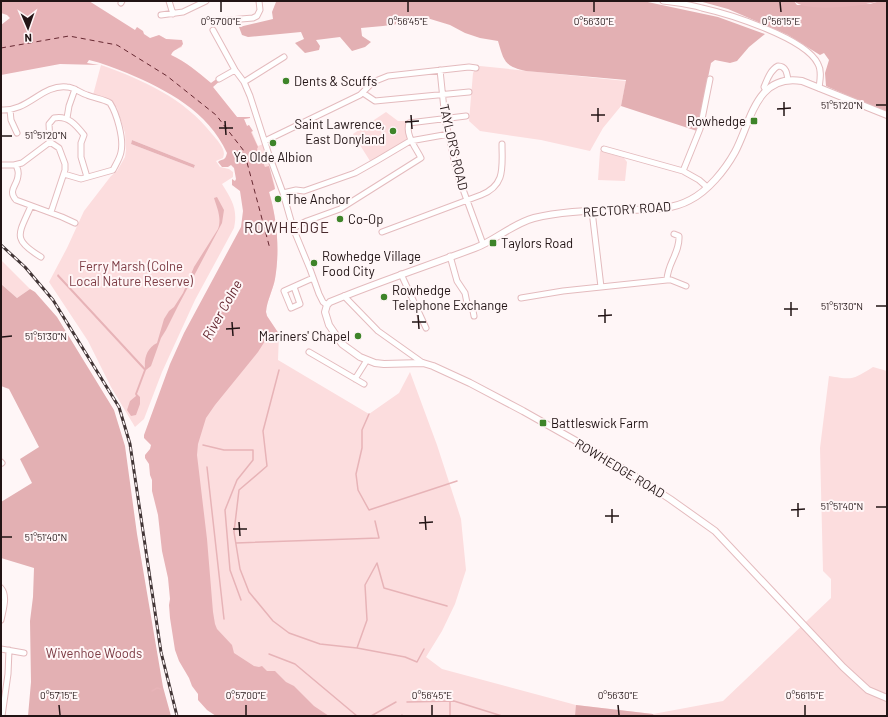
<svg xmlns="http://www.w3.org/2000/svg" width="888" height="717" viewBox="0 0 888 717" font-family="Barlow,sans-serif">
<rect width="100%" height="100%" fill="#fff6f7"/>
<path fill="#fcddde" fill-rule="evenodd" d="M159 35 166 39 182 41V47L173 51 171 55C186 62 198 72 211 83L218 78 213 87 237 117H250V118L244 119 247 126 249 125 258 146 263 144 275 186V189L269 192C277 219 280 250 275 279 273 290 267 300 266 312L267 316 279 334 278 360 369 414 399 393 410 372 437 445 461 519 466 570 455 604 442 631 426 657 442 669 576 705 653 714 723 701 831 598V579L823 571 820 448 829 376C853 380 852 380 873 367L887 371V716H280L227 674 181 494 269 218 179 71Z
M101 65C143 80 184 98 212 134 217 140 224 147 224 154L223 158 216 161 220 167 229 169 233 172V177L222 184C232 200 238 209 234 228L195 300 162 372 144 419 135 427 111 387 88 341 49 282 67 248 84 211 111 176 117 171 125 157 126 150 125 133 117 108 111 101 93 95ZM132 140 195 165V166L194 168 131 144Z
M480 66 626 81 621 106 603 128 590 151 541 140 480 131 469 121 473 73 476 68Z
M386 112 398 121H406L409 138C400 144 380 162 370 161L353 134Z
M600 151 624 158 627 162 625 181 598 180Z
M1 260 30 289 17 298 1 284Z"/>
<path fill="#e3b0b3" d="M276 1H643L718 17 765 34 749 47 737 61 730 63 715 60 711 63 697 131 621 106 626 80 526 71C504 66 504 61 498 41L480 38 465 33 450 25 427 18 408 19 405 23 383 26 361 28 362 36 371 42 365 47 352 51 340 37 316 40 320 46 319 50 305 53 295 43 304 39 301 32 248 37 242 35 239 27 273 19 272 12 276 2Z
M699 1H794L797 5 870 4 880 1H887V113L826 86 825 73 829 60 824 53 820 55 788 35 728 9Z
M1 284 17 298 30 289 35 292 57 317 114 410 125 446 137 534 163 687 171 716H28L31 682 30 621 33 597 34 568 1 558V502L32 483 20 459 39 447 9 389 1 386Z
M576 705 653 714 654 716H575Z"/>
<path fill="#e7b3b7" d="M1 1H89L135 30 137 27 143 31 144 34 150 38 159 35 166 39 182 40 183 44C180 49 173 49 171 55 186 62 198 72 211 83L218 78 221 80 213 87 237 117H250V118L244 119 247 126 249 125 253 131 251 132 258 147 257 149 265 167 269 166 275 189 269 192C277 219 280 250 275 279 273 290 267 300 266 312L267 316 279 334 270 337 265 341 258 352 215 405 206 418 198 444 197 455 207 539 213 612 215 624 217 629 232 645 234 653 254 666 259 667 262 666 267 671H275L286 682 294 686 314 706 329 716H216L207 710 198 700V694L192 686 189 678 179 661 175 650 170 618 169 605 170 599 168 578 162 551 158 515 152 491V480L150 475 149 464 145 458V455L150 449 151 445 144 438V435L170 364 184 333 241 227 243 211 240 191 232 185V179L235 181 236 179 234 168 231 165 228 167H222L218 162C222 158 225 162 227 153 208 111 167 90 127 73 114 68 102 63 89 60L87 63 99 65 60 64 1 75V25L10 18 7 15 1 13Z
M794 1H880C864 6 805 13 794 1Z
M132 140 195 165 194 168 131 144Z
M217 197 224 210 222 223 178 306 166 330 161 338 151 366 146 370 137 394 140 397V404L136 415 131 416 127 410 130 401 136 396 135 394 144 370 57 276 58 274 145 368C144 358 147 348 157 343L164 319 169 311 174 307 183 293 194 267 218 229C222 218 217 208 214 198Z"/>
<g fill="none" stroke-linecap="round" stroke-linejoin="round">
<path stroke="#e7b3b7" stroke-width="1.5" d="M279 370 263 431 267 466 239 490 234 532 240 569 249 592 273 621 289 633 320 644 357 648 405 657 417 662 424 649
M369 414 362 430V448L356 474 358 490 369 510 457 481
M203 445 224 450H253V460L237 480 225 510 230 570 241 600
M207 467 224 619
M236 543 379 538 375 521
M357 648 367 620 365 585 377 563 384 588 447 606
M269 654 295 664 357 716
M152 691 157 688 161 689
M407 702 454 701 502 716
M450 702V716
M371 716 396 702
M401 716 402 715"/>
<path stroke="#662831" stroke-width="1" stroke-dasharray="5 4" stroke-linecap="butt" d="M1 48 69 36 117 45 167 76 216 115 244 151 270 249"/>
<defs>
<path id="minor" d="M169 1 173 14
M663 1C676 3 689 4 702 8 729 14 806 38 818 64 822 71 820 80 819 88
M121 3 122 1
M161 15 183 12 206 1
M229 20 253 18 257 16 260 10 259 1
M213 30 235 70 244 82 250 96 269 155 283 193 293 228 310 269 319 294 323 302 327 305
M440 70 445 119 457 173 483 244
M219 79 235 70
M244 82 284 57
M766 90 764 87C767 80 770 70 778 66 786 66 787 73 788 80
M363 93 375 101 469 92
M1 110C28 112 42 84 67 87 74 87 80 93 87 95 94 98 104 99 110 103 117 114 124 139 121 152 120 158 116 164 113 170L81 179 64 174
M10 110 11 120 17 133
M67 118 69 106 75 89
M265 141 360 95 373 82 388 76 469 67 476 68
M50 142 49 124 54 118C68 115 76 125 84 135L81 143V157L87 177
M604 149 683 171 699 180 707 187
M1 165H14L22 163 50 142 59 148 65 164V170L51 212
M16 165C17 168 19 171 18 175 18 185 7 190 16 200L62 217 75 223
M683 171 700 129 710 79
M283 193 296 190 304 191 355 173 378 160 410 141 449 134
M31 206C19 234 11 239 41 257
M592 211 601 287
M293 228 307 221 340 209 421 158C416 148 405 135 409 123L466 116
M382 232 481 195C506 185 502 167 502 144
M450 256 457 281 465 293 467 303 472 306 474 316
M401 274 426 328
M667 280C667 264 680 253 679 236L674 234
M294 287 300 304 291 308 284 291 313 278
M344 296 378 331 423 363
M521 298 563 291 667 280H671L686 286
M309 352 364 384
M355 379 367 360
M1 462 2 463
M1 588C8 596 3 610 1 620
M1 649 24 653
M2 716 8 674 9 650"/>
<path id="tertiary" d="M887 115 802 81C756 73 751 122 735 152 725 170 708 191 690 200 670 211 646 209 624 210 596 210 562 211 534 218 512 224 496 240 475 248 427 266 378 282 330 302L327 305 325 312 329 325 342 344 360 357 375 363 384 364 423 363 433 366 470 383 523 411 608 459 670 499 715 531 843 667 868 690 887 698"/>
</defs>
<use href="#minor" stroke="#e4bbbe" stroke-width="7"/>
<use href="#tertiary" stroke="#e4bbbe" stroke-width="8"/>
<use href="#minor" stroke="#fff" stroke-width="5"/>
<use href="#tertiary" stroke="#fff" stroke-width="6"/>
<defs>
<path id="rail" d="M1 245 25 267 53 300 119 407 130 444 161 652 177 716"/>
</defs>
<use href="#rail" stroke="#423536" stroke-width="3"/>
<use href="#rail" stroke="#fff6f7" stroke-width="1.5" stroke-dasharray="4.5" stroke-linecap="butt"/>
</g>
<path fill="none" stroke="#221415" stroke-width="1.5" d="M221 2V12M408 2V12M594 2V12M780 2 781 12M784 102V116M876 105H886M598 108V122M777 109 791 108M411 115 412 129M591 115H605M225 121 226 135M405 122 419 121M219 128H233M2 136H12M791 302V316M876 306H886M605 309V323M784 309H798M418 315 419 329M598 316 612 315M232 322 233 336M412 322H426M226 329 240 328M2 337 12 336M798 503V517M876 507H886M612 509V523M791 510 805 509M425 516 426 530M605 516H619M239 522 240 536M419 523 433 522M233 529H247M2 537H12M59 705 60 715M246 705V715M432 705V715M618 705 619 715M805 705V715"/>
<g fill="#3e8429" stroke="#fff6f7" stroke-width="1.5">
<circle cx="286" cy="81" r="4"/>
<rect x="750" y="117" width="8" height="8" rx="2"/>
<circle cx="393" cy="131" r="4"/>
<circle cx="273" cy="143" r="4"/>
<circle cx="278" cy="199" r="4"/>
<circle cx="340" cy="219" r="4"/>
<rect x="489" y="239" width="8" height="8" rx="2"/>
<circle cx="314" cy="263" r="4"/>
<circle cx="384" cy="297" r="4"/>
<circle cx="358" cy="336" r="4"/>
<rect x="539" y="419" width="8" height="8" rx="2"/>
</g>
<g text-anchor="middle" stroke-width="4" stroke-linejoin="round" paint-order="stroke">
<g font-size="13" fill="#221415" stroke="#fff6f7" text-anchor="start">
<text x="294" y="86">Dents &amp; Scuffs</text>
<text x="746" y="126" text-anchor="end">Rowhedge</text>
<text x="385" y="129" text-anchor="end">Saint Lawrence,<tspan x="385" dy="15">East Donyland</tspan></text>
<text x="273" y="162" text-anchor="middle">Ye Olde Albion</text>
<text x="286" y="204">The Anchor</text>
<text x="348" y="224">Co-Op</text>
<text x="501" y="248">Taylors Road</text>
<text x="322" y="261">Rowhedge Village<tspan x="322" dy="15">Food City</tspan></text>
<text x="392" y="295">Rowhedge<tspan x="392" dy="15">Telephone Exchange</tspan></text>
<text x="350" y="341" text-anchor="end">Mariners' Chapel</text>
<text x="551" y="428">Battleswick Farm</text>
</g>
<g font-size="13" fill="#221415" stroke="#fff6f7">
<text transform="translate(454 147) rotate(77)" y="5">TAYLOR'S ROAD</text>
<text transform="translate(627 209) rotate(-4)" y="5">RECTORY ROAD</text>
<text transform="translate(620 468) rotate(31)" y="5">ROWHEDGE ROAD</text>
</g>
<g font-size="13" fill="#7d3c44" stroke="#fff6f7">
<text x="131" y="271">Ferry Marsh (Colne<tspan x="131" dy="15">Local Nature Reserve)</tspan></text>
<text x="94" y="658">Wivenhoe Woods</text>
</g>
<g font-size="14" font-style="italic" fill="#662831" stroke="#fff6f7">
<text transform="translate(222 310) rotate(-61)" y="5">River Colne</text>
</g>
<g font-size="15" letter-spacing="1" fill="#48292c" stroke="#fff6f7">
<text x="287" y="233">ROWHEDGE</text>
</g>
</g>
<g font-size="10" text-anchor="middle" fill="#221415" stroke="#fff6f7" stroke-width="4" stroke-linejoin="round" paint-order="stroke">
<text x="221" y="25">0°57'00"E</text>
<text x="408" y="25">0°56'45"E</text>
<text x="594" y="25">0°56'30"E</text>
<text x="781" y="25">0°56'15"E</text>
<text x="842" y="109">51°51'20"N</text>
<text x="46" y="139">51°51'20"N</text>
<text x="842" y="310">51°51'30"N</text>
<text x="46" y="340">51°51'30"N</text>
<text x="842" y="510">51°51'40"N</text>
<text x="46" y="541">51°51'40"N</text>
<text x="59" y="699">0°57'15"E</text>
<text x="246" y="699">0°57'00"E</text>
<text x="432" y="699">0°56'45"E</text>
<text x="618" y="699">0°56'30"E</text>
<text x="805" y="699">0°56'15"E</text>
</g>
<rect width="888" height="717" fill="none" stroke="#221415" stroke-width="4"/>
<g transform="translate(28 28) rotate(178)" stroke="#fff6f7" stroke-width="3" paint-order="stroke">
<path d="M0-3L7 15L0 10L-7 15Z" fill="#221415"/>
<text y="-6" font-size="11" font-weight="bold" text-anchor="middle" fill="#221415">N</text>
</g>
</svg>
